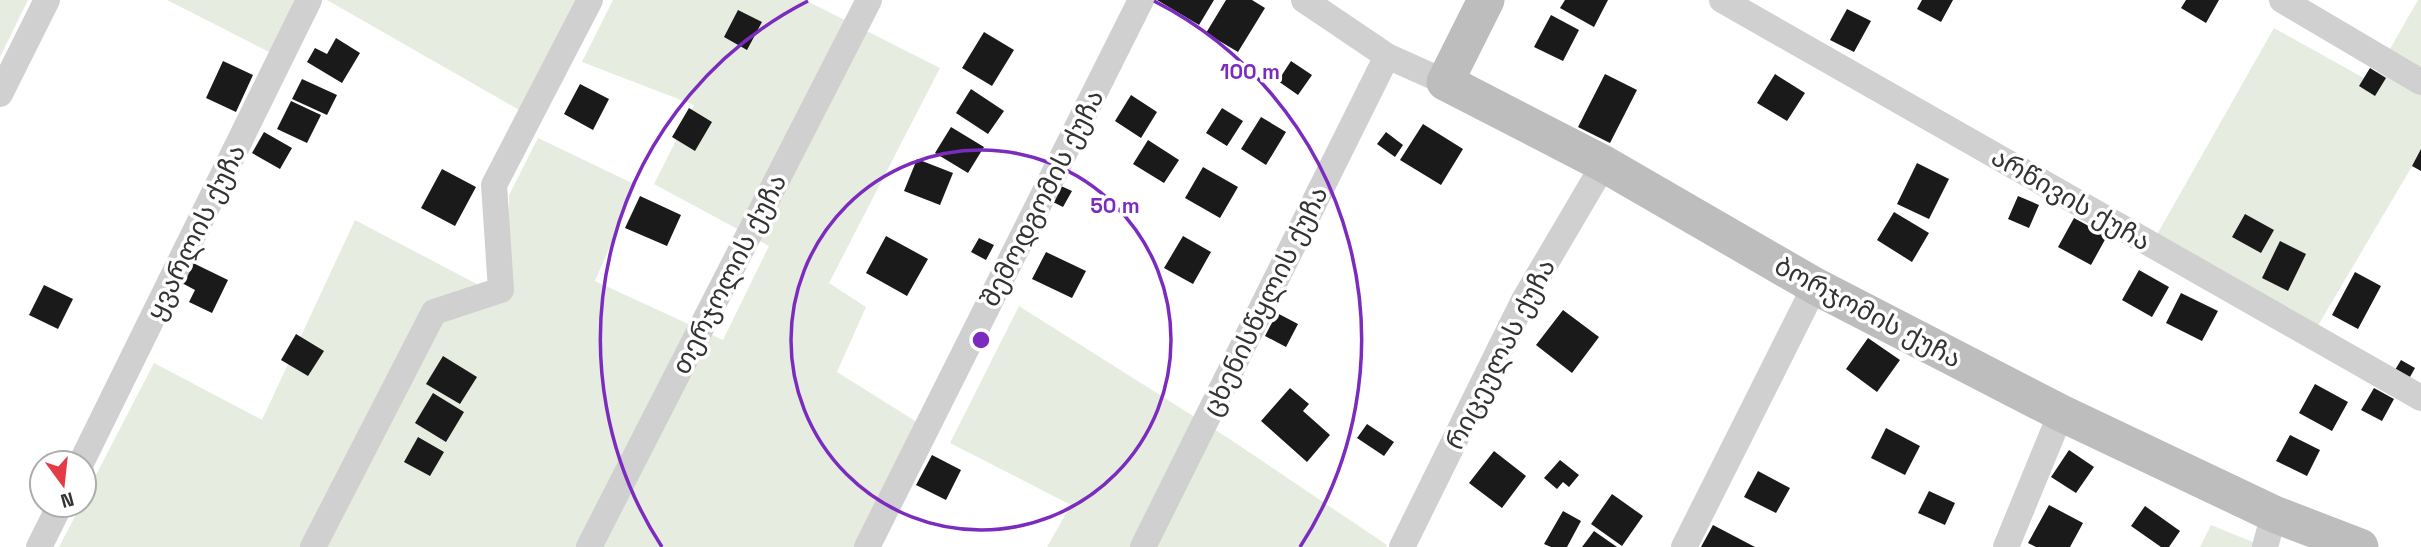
<svg xmlns="http://www.w3.org/2000/svg" width="2421" height="547" viewBox="0 0 2421 547" font-family="'Space Grotesk','Noto Sans Georgian',sans-serif">
<rect width="100%" height="100%" fill="#fff"/>
<path fill="#e6ecdf" d="M0 0H28L0 57Z
M167 0H303L275 55Z
M327 0H579L521 111Z
M613 0H805L940 68 829 283 866 307 837 372 920 424 857 547H59L81 505H84V498L154 363 262 420 355 220 509 301V195L538 138 636 185 595 281 723 340 769 246 654 184 694 105 582 62Z
M2418 0H2421V151L2316 329 2155 238 2274 28 2371 82Z
M1019 306 1228 438 1387 545 1386 547H1047L1071 505 950 443Z
M2211 525 2265 547H2200Z"/>
<path fill="#1a1a1a" d="M1157 0H1214L1199 25Z
M1226 0H1252L1265 8 1238 52 1206 33Z
M1565 0H1608L1594 27 1560 8Z
M1922 0H1953L1941 22 1917 9Z
M2186 0H2219L2206 23 2181 8Z
M1847 9 1871 21 1854 52 1830 40Z
M738 10 762 22 747 50 724 37Z
M1551 15 1579 30 1563 61 1534 47Z
M984 32 1014 50 992 86 962 68Z
M336 38 360 53 342 83 307 62 315 48 327 54Z
M223 61 253 75 236 112 206 98Z
M1291 61 1312 75 1298 95 1278 81Z
M2370 68 2386 78 2375 96 2359 86Z
M1605 74 1637 90 1610 143 1578 127Z
M1775 74 1805 93 1787 121 1757 103Z
M302 79 337 95 327 115 292 99Z
M580 84 609 99 593 130 564 114Z
M971 89 1004 111 988 134 956 113Z
M1131 95 1157 112 1141 138 1115 121Z
M291 101 321 115 307 143 277 129Z
M689 108 712 122 695 151 672 137Z
M1222 108 1243 121 1227 146 1206 133Z
M1261 117 1286 132 1266 165 1241 149Z
M1423 124 1463 149 1441 185 1400 160Z
M951 127 984 147 968 173 935 153Z
M264 132 292 148 280 169 252 153Z
M1386 132 1403 145 1395 157 1377 144Z
M1148 140 1179 160 1164 183 1133 164Z
M2421 149V171L2412 166Z
M917 159 953 173 940 205 904 191Z
M1917 163 1949 179 1929 219 1897 204Z
M1203 167 1238 187 1220 218 1185 198Z
M442 169 476 187 455 226 421 208Z
M1061 186 1072 191 1063 207 1053 202Z
M640 196 681 215 667 246 625 228Z
M2018 196 2039 205 2029 228 2008 219Z
M1894 212 1929 233 1912 262 1877 240Z
M2245 214 2274 230 2261 253 2232 237Z
M2074 218 2107 236 2091 265 2058 247Z
M886 236 928 259 907 296 866 273Z
M1183 236 1211 252 1193 284 1164 268Z
M979 238 994 245 986 260 971 252Z
M2280 241 2306 254 2288 291 2262 278Z
M1046 252 1086 271 1072 298 1032 279Z
M191 262 228 280 212 313 189 302 195 290 180 282Z
M2139 270 2169 287 2152 317 2122 300Z
M2355 272 2381 286 2358 329 2332 315Z
M44 285 73 299 58 329 29 315Z
M2181 293 2218 311 2202 341 2166 323Z
M1563 310 1599 337 1572 373 1536 345Z
M1277 313 1298 324 1286 347 1265 336Z
M296 334 324 351 308 376 281 360Z
M1868 338 1900 360 1877 392 1846 369Z
M443 356 477 377 460 404 426 384Z
M2401 360 2415 368 2406 384 2392 375Z
M2315 384 2348 402 2332 431 2299 413Z
M1290 388 1309 404 1303 411 1330 435 1307 462 1261 421Z
M2374 388 2394 399 2382 421 2361 410Z
M433 393 464 412 446 442 415 423Z
M1367 424 1394 442 1384 456 1357 438Z
M1886 428 1920 446 1905 475 1871 458Z
M2290 435 2320 450 2307 476 2276 461Z
M418 437 444 452 430 476 404 462Z
M2069 450 2094 467 2076 493 2051 477Z
M1494 451 1526 476 1502 508 1469 483Z
M932 455 961 470 946 500 916 485Z
M1560 460 1579 475 1569 487 1563 482 1557 489 1544 478Z
M1758 471 1790 488 1776 513 1744 497Z
M1929 491 1955 503 1945 525 1918 513Z
M1612 494 1643 516 1622 546 1591 524Z
M2049 505 2083 523 2070 547H2036L2028 543Z
M2145 506 2180 531 2169 547H2161L2131 526Z
M1563 511 1581 521 1567 547H1551L1544 544Z
M1713 525 1755 547H1701Z
M1594 531 1617 547H1582Z"/>
<g fill="none" stroke-linecap="round" stroke-linejoin="round">
<path stroke="#d0d0d0" stroke-width="26" d="M1304 0 1387 56 1445 82
M1722 0 2421 398
M2282 0 2421 82
M0 94 47 0
M81 463 309 0
M39 547 60 505
M313 547 434 312 501 290 494 185 590 0
M589 547 869 0
M867 547 1141 0
M1143 547 1387 56
M1402 547 1524 300 1604 164
M1684 547 1815 286
M2006 547 2061 413
M2265 547 2274 514"/>
<path stroke="#bdbdbd" stroke-width="37" d="M1486 0 1445 82 1604 164 1815 286 2061 413 2274 514 2360 547"/>
</g>
<g fill="none" stroke="#7b2cbf" stroke-width="3.5">
<circle cx="981" cy="340" r="190"/>
<path d="M662 547A380 380 0 0 1 808 1M1154 1A380 380 0 0 1 1300 547"/>
</g>
<g text-anchor="middle" stroke-width="7" stroke-linejoin="round" paint-order="stroke">
<g font-size="26" fill="#333" stroke="#fff">
<text transform="translate(1042 198) rotate(-63)" y="9">შემოდგომის ქუჩა</text>
<text transform="translate(2071 199) rotate(30)" y="9">არწივის ქუჩა</text>
<text transform="translate(196 232) rotate(-64)" y="9">ყვარლის ქუჩა</text>
<text transform="translate(729 274) rotate(-63)" y="9">თერჯოლის ქუჩა</text>
<text transform="translate(1265 301) rotate(-64)" y="9">ცხენისწყლის ქუჩა</text>
<text transform="translate(1868 312) rotate(28)" y="9">ბორჯომის ქუჩა</text>
<text transform="translate(1500 354) rotate(-63)" y="9">რიცეულას ქუჩა</text>
</g>
</g>
<circle cx="981" cy="340" r="10" fill="#7b2cbf" stroke="#fff" stroke-width="3.5"/>
<g font-size="21" text-anchor="middle" font-weight="bold" fill="#7b2cbf" stroke="#fff" stroke-width="7" stroke-linejoin="round" paint-order="stroke">
<text x="1250" y="79">100 m</text>
<text x="1115" y="213">50 m</text>
</g>
<g transform="translate(63 484) rotate(165)"><circle r="33" fill="#ffffff" stroke="#adadad" stroke-width="2"/>
<path d="M0-5L12 26L0 18L-12 26Z" fill="#e63946"/>
<text y="-10" font-size="19" font-weight="bold" text-anchor="middle" fill="#333333">N</text>
</g>
</svg>
